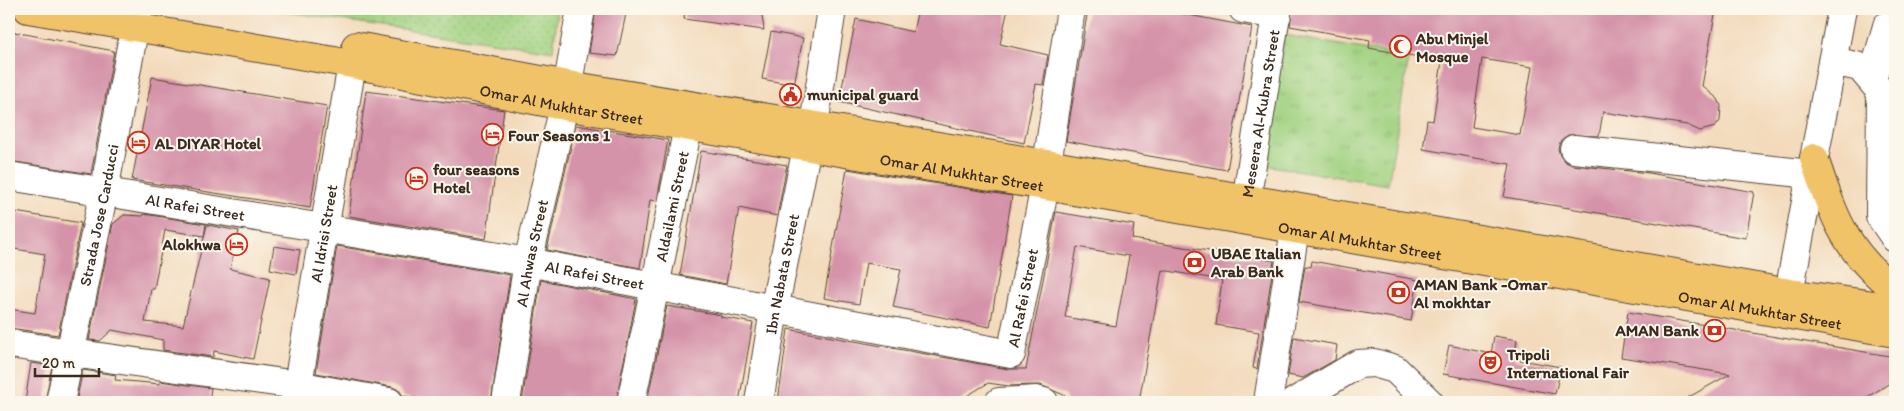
<svg xmlns="http://www.w3.org/2000/svg" width="1904" height="411" viewBox="0 0 1904 411" font-family="Itim,sans-serif">
<defs>
<pattern id="grass-tufts" width="24" height="20" patternUnits="userSpaceOnUse" patternTransform="scale(1.25)"><rect width="24" height="20" fill="#a1d281"/><path d="M3 7l-1-3M5 7V3M7 7l1-3M15 17l-1-3M17 17v-4M19 17l1-3" fill="none" stroke="#8cb46f"/></pattern>
<pattern id="park-dots" width="8" height="8" patternUnits="userSpaceOnUse" patternTransform="scale(1.25)"><rect width="8" height="8" fill="#a1d281"/><path d="M2 2h.1M6 6h.1" fill="none" stroke="#8cb46f" stroke-width="1.8" stroke-linecap="round"/></pattern>
</defs>
<rect width="100%" height="100%" fill="#fbf7ec"/>
<filter id="ink" filterUnits="userSpaceOnUse"><feTurbulence type="fractalNoise" baseFrequency=".02" numOctaves="2"/><feDisplacementMap in="SourceGraphic" scale="10" xChannelSelector="R" yChannelSelector="G"/><feConvolveMatrix kernelMatrix="1 2 1 2 8 2 1 2 1" color-interpolation-filters="sRGB"/></filter>
<filter id="wash" filterUnits="userSpaceOnUse"><feTurbulence type="fractalNoise" baseFrequency=".0096" numOctaves="4" result="noise"/><feDisplacementMap in="SourceGraphic" scale="20" xChannelSelector="R" yChannelSelector="G"/><feGaussianBlur stdDeviation="1.12" result="paint"/><feColorMatrix in="noise" values="0 0 0 0 0 0 0 0 0 0 0 0 0 0 0 0 0 1.4 0 .05"/><feComposite in="paint" operator="in"/></filter>
<g filter="url(#wash)">
<rect width="100%" height="100%" fill="#f3dabb"/>
<path fill="url(#grass-tufts)" stroke="#6e7e50" d="M1284 35 1409 57 1388 185 1264 165Z"/>
<path fill="url(#park-dots)" stroke="#6e7e50" d="M265 9H558L553 51Z"/>
<g id="blocks">
<path fill="#d593a9" fill-rule="evenodd" d="M596 9H627L617 56 589 53Z
M685 9H761L764 30 684 19Z
M918 9H1008L1000 44 1048 55 1043 85 1036 84 1024 143 839 102 856 19 913 32Z
M1088 9H1157L1252 27 1227 170 1066 141Z
M1292 9H1716L1702 86 1718 99 1721 106 1720 121 1715 127 1700 131 1687 125 1603 112 1599 136 1568 135 1561 140 1558 148 1560 156 1564 161 1572 165 1649 173 1754 192 1746 238 1504 197 1510 164 1423 149 1427 120 1433 121 1442 61 1369 48 1370 40 1290 26ZM1482 59 1532 67 1520 135 1472 127Z
M9 31 114 51 91 174 9 161Z
M771 32 803 38 794 85 762 79Z
M152 77 327 106 310 208 132 180Z
M366 91 504 110 486 239 349 216Z
M576 125 668 140 657 201 650 200 640 268 547 250Z
M701 151 787 165 777 216 739 208 726 284 680 275Z
M847 169 1012 196 990 327 893 307 901 269 866 263 859 304 824 298Z
M9 211 81 223 58 335 9 328V309L35 313 45 254 9 248Z
M1056 212 1134 225 1132 239 1274 261 1257 369 1253 368 1259 332 1216 325 1222 280 1162 270 1139 402H1068L1064 395 1040 385 1008 386 988 383 957 402H778L788 329 1008 369H1026ZM1077 247 1129 256 1116 326 1065 317Z
M144 214 206 224 204 236 165 230 154 289H151L145 322 183 326 207 225 239 231 230 269 270 278 253 359 214 351 213 357 163 350V340L112 330 100 341 89 340 113 224 124 215 143 216Z
M274 246 300 250 296 274 270 269Z
M337 246 510 275 491 402H437L403 396 399 390 392 387 316 373Z
M1312 261 1418 280 1411 321 1299 302 1305 266 1311 267Z
M541 280 636 299 616 402H522Z
M667 306 721 315V317L753 323 739 402H647Z
M1628 312 1895 357V380L1859 402H1680L1730 374 1621 357Z
M1494 336 1517 340 1514 359 1561 367 1555 394 1443 374 1449 345 1491 354Z
M1294 337 1337 345 1335 360 1303 378 1288 375Z
M31 363 52 366 45 402H25Z
M83 370 116 375 115 380 160 384V381L211 388 209 402H76Z"/>
</g>
</g>
<g filter="url(#ink)">
<use href="#blocks" fill-opacity="0" stroke="#574436" stroke-width="1"/>
<g fill="none" stroke-linecap="round" stroke-linejoin="round">
<defs>
<g id="minor">
<path d="M1243 9 1277 15"/>
<path d="M1832 61 1860 67 1881 92 1880 216 1895 238"/>
<path d="M1872 80 1887 26"/>
<path d="M814 125 832 9"/>
<path d="M1574 149 1811 174"/>
<path d="M1047 164 1071 9"/>
<path id="s1" d="M9 176 528 262 1011 354 1045 186"/>
<path id="s2" d="M1243 220 1277 9"/>
<path d="M1785 314 1842 9"/>
<path d="M9 344 297 385 389 402"/>
<path id="s3" d="M60 402 104 191 138 9"/>
<path id="s4" d="M295 402 352 64"/>
<path id="s5" d="M506 402 528 262 564 106 581 9"/>
<path id="s6" d="M631 402 688 127"/>
<path id="s7" d="M759 402 774 310 807 147"/>
<path d="M999 402 1036 400 1044 402"/>
<path d="M1268 402 1295 229"/>
<path d="M1294 402 1358 364 1374 363 1395 369 1429 402"/>
</g>
<g id="major">
<path id="s8" d="M28 9 352 64 564 106 1045 186 1895 333"/>
<path d="M356 46 568 85 1047 164 1790 293 1895 308"/>
<path d="M1814 158C1833 214 1845 253 1895 289"/>
</g>
</defs>
<use href="#minor" stroke="#574436" stroke-width="30"/>
<use href="#major" stroke="#574436" stroke-width="30"/>
<use href="#minor" stroke="#fff" stroke-width="28"/>
<use href="#major" stroke="#f1c369" stroke-width="28"/>
</g>
</g>
<defs>
<symbol id="mosque-ring" viewBox="-11 -11 22 22"><circle r="9.5" fill="#fbf7ec" stroke="#c8321e" stroke-width="1.5"/><path d="M3.5-4.9A6 6 0 1 0 3.5 4.9A5 5 0 1 1 3.5-4.9Z" fill="#c8321e"/></symbol>
<symbol id="civic-ring" viewBox="-11 -11 22 22"><circle r="9.5" fill="#fbf7ec" stroke="#c8321e" stroke-width="1.5"/><path d="M-.6-6.5H3V-4.5H.6V-3L4-1V1h2V6H-6V1h2V-1L-.6-3ZM-1.2 2.5V6h2.4V2.5Z" fill="#c8321e"/></symbol>
<symbol id="hotel-ring" viewBox="-11 -11 22 22"><circle r="9.5" fill="#fbf7ec" stroke="#c8321e" stroke-width="1.5"/><path d="M-6-4.5h1.5V1H6V5H4.5V3h-9V5H-6ZM-4 0a1.8 1.8 0 1 1 3.6 0ZM.5 0V-2.5h3Q6-2.5 6 0Z" fill="#c8321e"/></symbol>
<symbol id="bank-ring" viewBox="-11 -11 22 22"><circle r="9.5" fill="#fbf7ec" stroke="#c8321e" stroke-width="1.5"/><path d="M-6-4H6V4H-6ZM0-2.3a2.3 2.3 0 1 0 0 4.6a2.3 2.3 0 1 0 0-4.6Z" fill="#c8321e"/></symbol>
<symbol id="theatre-ring" viewBox="-11 -11 22 22"><circle r="9.5" fill="#fbf7ec" stroke="#c8321e" stroke-width="1.5"/><path d="M-5-5.5Q0-4 5-5.5V0Q5 5 0 6Q-5 5-5 0ZM-3.3-2.5H-1v1.5H-3.3ZM1-2.5H3.3v1.5H1ZM-2.8 1Q0 5.5 2.8 1Z" fill="#c8321e"/></symbol>
</defs>
<g fill-rule="evenodd">
<use href="#mosque-ring" x="1388" y="34" width="25" height="25"/>
<use href="#civic-ring" x="778" y="82" width="25" height="25"/>
<use href="#hotel-ring" x="480" y="122" width="25" height="25"/>
<use href="#hotel-ring" x="126" y="130" width="25" height="25"/>
<use href="#hotel-ring" x="404" y="166" width="25" height="25"/>
<use href="#hotel-ring" x="224" y="232" width="25" height="25"/>
<use href="#bank-ring" x="1182" y="250" width="25" height="25"/>
<use href="#bank-ring" x="1386" y="280" width="25" height="25"/>
<use href="#bank-ring" x="1702" y="318" width="25" height="25"/>
<use href="#theatre-ring" x="1478" y="350" width="25" height="25"/>
</g>
<g text-anchor="middle" stroke-width="4" stroke-linejoin="round" paint-order="stroke">
<g font-size="16" font-weight="bold" fill="#3b2a1e" stroke="#fbf7ec" text-anchor="start">
<text x="1416" y="44">Abu Minjel<tspan x="1416" dy="18">Mosque</tspan></text>
<text x="807" y="100">municipal guard</text>
<text x="508" y="141">Four Seasons 1</text>
<text x="155" y="149">AL DIYAR Hotel</text>
<text x="433" y="175">four seasons<tspan x="433" dy="18">Hotel</tspan></text>
<text x="221" y="250" text-anchor="end">Alokhwa</text>
<text x="1211" y="259">UBAE Italian<tspan x="1211" dy="18">Arab Bank</tspan></text>
<text x="1414" y="290">AMAN Bank -Omar<tspan x="1414" dy="18">Al mokhtar</tspan></text>
<text x="1699" y="336" text-anchor="end">AMAN Bank</text>
<text x="1507" y="360">Tripoli<tspan x="1507" dy="18">International Fair</tspan></text>
</g>
<g font-size="16" fill="#3b2a1e" stroke="#fbf7ec">
<text dy="6" stroke="none"><textPath href="#s8" startOffset="542">Omar Al Mukhtar Street</textPath></text>
<text dy="6" stroke="none"><textPath href="#s2" startOffset="108">Meseera Al-Kubra Street</textPath></text>
<text dy="6" stroke="none"><textPath href="#s8" startOffset="948">Omar Al Mukhtar Street</textPath></text>
<text dy="6" stroke="none"><textPath href="#s6" startOffset="200">Aldailami Street</textPath></text>
<text dy="6" stroke="none"><textPath href="#s1" startOffset="189">Al Rafei Street</textPath></text>
<text dy="6" stroke="none"><textPath href="#s3" startOffset="191">Strada Jose Carducci</textPath></text>
<text dy="6" stroke="none"><textPath href="#s4" startOffset="171">Al Idrisi Street</textPath></text>
<text dy="6" stroke="none"><textPath href="#s8" startOffset="1352">Omar Al Mukhtar Street</textPath></text>
<text dy="6" stroke="none"><textPath href="#s5" startOffset="151">Al Ahwas Street</textPath></text>
<text dy="6" stroke="none"><textPath href="#s1" startOffset="594">Al Rafei Street</textPath></text>
<text dy="6" stroke="none"><textPath href="#s7" startOffset="130">Ibn Nabata Street</textPath></text>
<text dy="6" stroke="none"><textPath href="#s1" startOffset="1075">Al Rafei Street</textPath></text>
<text dy="6" stroke="none"><textPath href="#s8" startOffset="1758">Omar Al Mukhtar Street</textPath></text>
</g>
</g>
<rect width="1904" height="411" fill="none" stroke="#fbf7ec" stroke-width="30"/>
<path d="M35 368v8h64v-8" fill="none" stroke="#3b2a1e" stroke-width="2.5"/>
<text x="42" y="368" font-size="15" fill="#3b2a1e" stroke="#fbf7ec" stroke-width="4" paint-order="stroke">20 m</text>
</svg>
